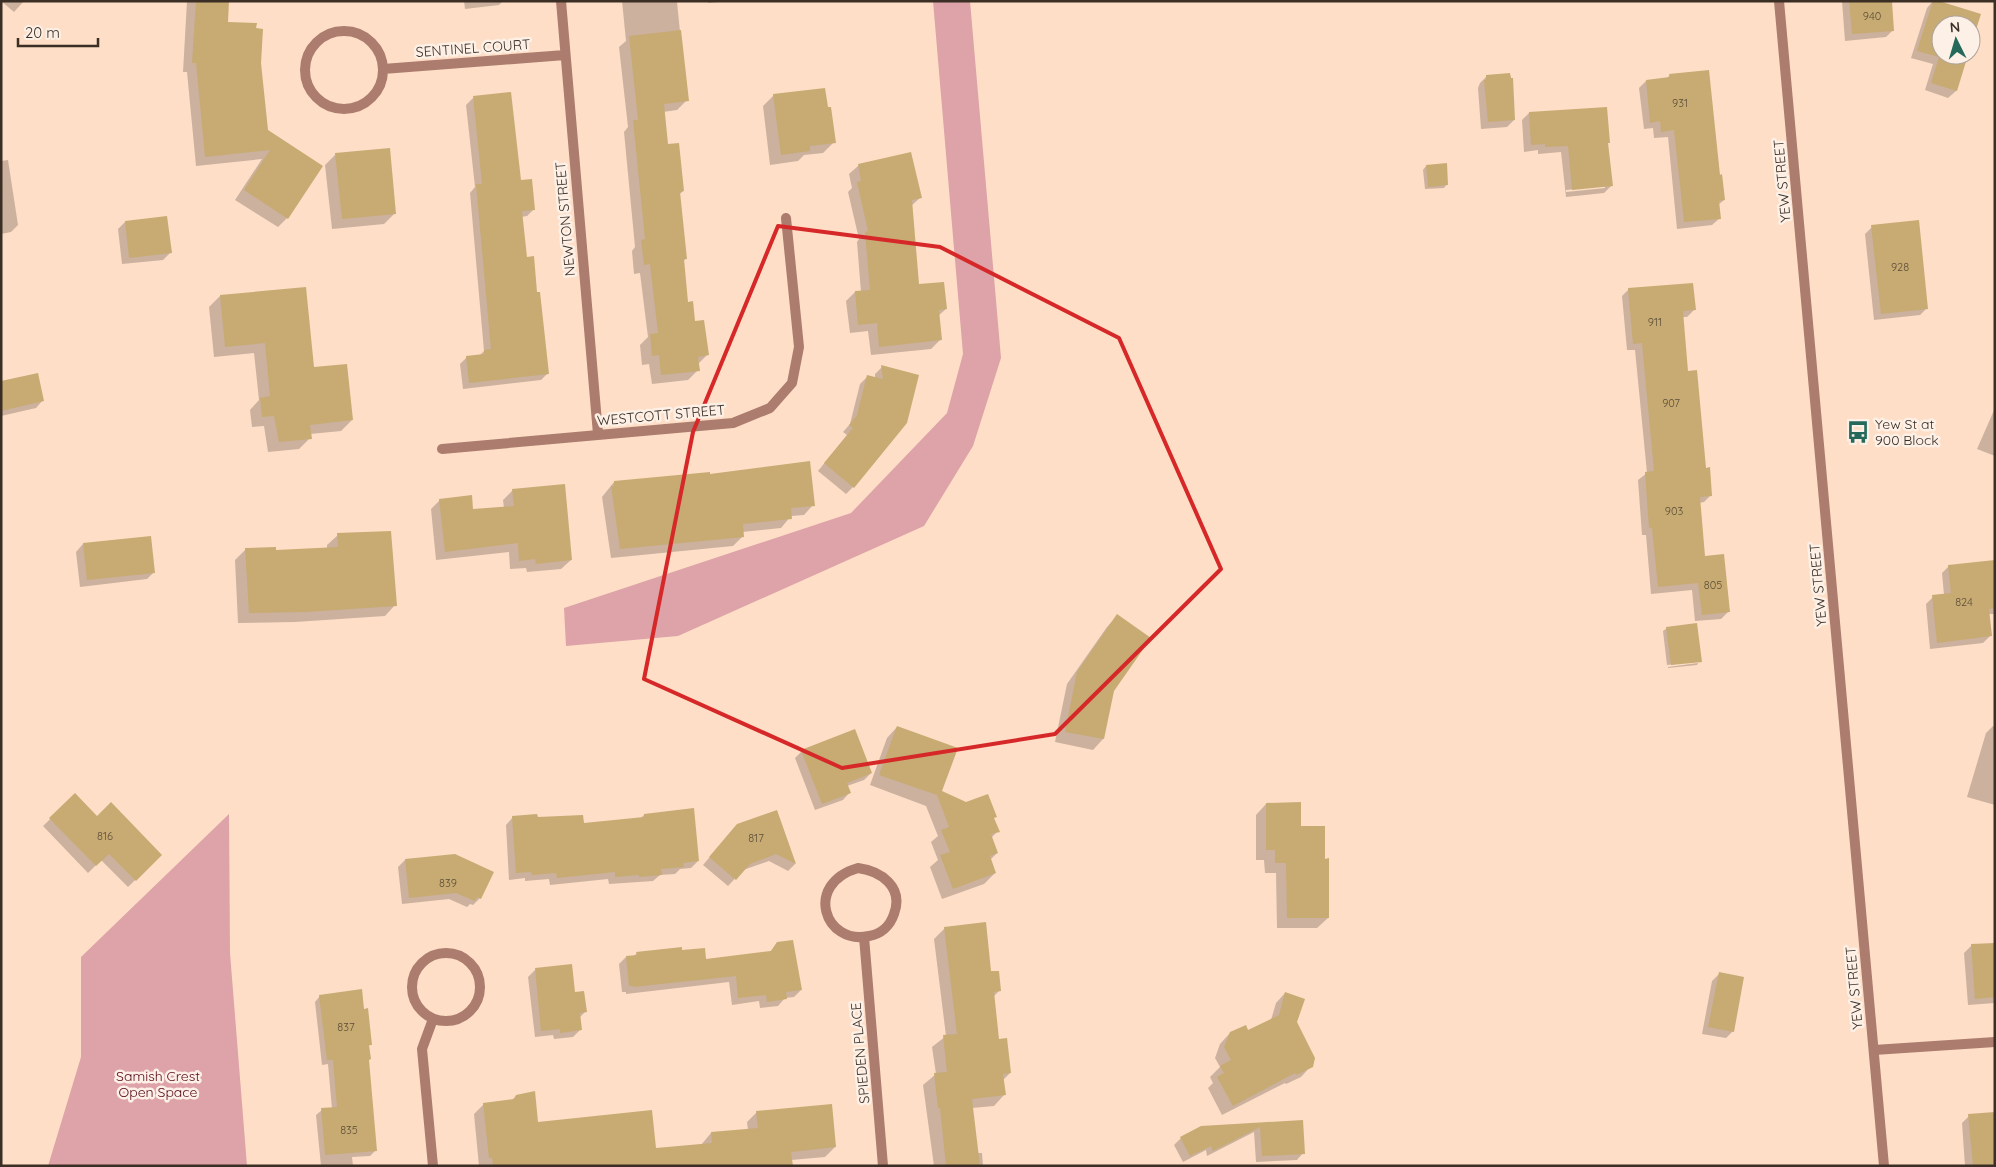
<svg xmlns="http://www.w3.org/2000/svg" width="1996" height="1167" viewBox="0 0 1996 1167" font-family="Quicksand,sans-serif">
<rect width="100%" height="100%" fill="#fedec6"/>
<path fill="#dda3a8" d="M933 1H970L1001 358 973 446 924 526 678 636 566 646 564 608 851 513 947 413 963 354Z
M229 814 230 953 247 1166H48L81 1057V957Z"/>
<path fill="#0003" fill-rule="evenodd" d="M1 1H24L14 12Z
M187 1H228L227 23 260 63 267 131 287 218 278 227 235 200 262 159 196 166 187 72H183Z
M464 1H503L499 5 465 9Z
M622 1H686L677 2 687 100 677 110 663 112 667 145 683 191 679 195 686 259 683 261 687 303 707 355 698 364V370L688 380 652 384 649 364 642 365 640 345 648 337 640 273 634 274 632 251 635 247 624 132 628 127 619 47 626 41Z
M708 1H728L708 3Z
M1842 1H1891L1893 30 1886 37 1845 41Z
M1933 1 1979 15 1971 41V25H1941V55H1967L1956 91 1948 98 1925 90 1933 64 1911 58 1927 8Z
M1670 75 1718 176 1724 200 1718 205 1720 218 1712 225 1677 229 1668 137 1654 138 1653 128 1644 129 1639 88 1646 81 1666 79Z
M1487 76 1514 120 1507 127 1481 129 1478 88 1480 83Z
M774 95 834 142 823 153 804 155 798 161 770 165 763 106Z
M473 98 534 209 527 216 521 217 526 258 536 293 548 373 541 380 463 389 460 364 467 357 480 355 484 351 470 193 475 187 466 105Z
M1529 113 1607 144 1611 186 1604 193 1566 197 1561 152 1538 154V150L1524 152 1522 120ZM1605 186V188L1566 192V190Z
M910 153 921 197 911 206 918 286 946 309 938 316 940 340 931 349 871 355 868 331 850 333 846 301 855 292H861L857 242 859 239 848 192 852 188 849 174 858 166Z
M336 154 395 213 384 224 332 229 325 165Z
M8 160 18 225 11 232 1 234V161Z
M1426 166 1447 184 1444 188 1425 189 1423 170Z
M125 222 170 253 163 260 122 264 118 229Z
M1872 227 1927 308 1920 315 1874 320 1865 234Z
M1629 289 1694 310 1687 317H1682L1686 372 1711 495 1704 502 1699 503 1703 557 1728 612 1721 619 1695 621 1692 590 1651 594 1646 535H1642L1638 480 1647 473 1635 350H1627L1622 296Z
M220 296 313 368 352 420 341 431 310 434V438L299 449 268 452 264 426 252 427 250 410 259 400 254 353 214 357 209 307Z
M882 367 918 376 853 487 846 494 818 471 847 435 843 432 850 424 860 384 867 377 875 379V374Z
M1 382 43 400 36 408 1 416Z
M1995 408V456L1977 449Z
M709 475 813 505 804 515 791 516 781 528 742 532 743 536 733 546 611 558 602 497 614 482Z
M513 490 571 560 561 569 527 572 526 568 510 569 509 552 436 560 431 509 440 500 472 510 504 508 503 500Z
M338 535 395 605 385 616 295 622 238 623 235 560 246 549 275 552 327 549V545Z
M83 544 154 572 147 579 80 587 76 552Z
M1995 561V614H1988L1990 636 1983 643 1930 649 1926 604 1933 597 1944 595 1942 573 1949 566Z
M1117 616 1113 691 1103 739 1093 750 1055 742 1067 684 1107 627Z
M1667 628 1700 661 1699 663V661L1667 665 1663 631Z
M1698 663 1697 665 1668 668V667Z
M1993 726H1995V805L1967 797 1986 733Z
M897 727 941 792 993 819 998 831 991 838 997 853 990 860 995 873 984 884 942 899 930 867 938 860 931 842 938 836 926 806 870 785 887 738Z
M802 751 871 773 864 780 847 786 850 792 843 800 815 810 795 758Z
M75 795 97 818 161 855 128 887 101 860 88 873 43 826Z
M1266 804 1299 827 1328 918 1317 928H1277L1276 873H1265L1264 860H1256V815Z
M776 811 795 864 788 871 769 861 743 870 728 886 703 865 730 833Z
M644 815 698 861 691 868 680 869 675 874 660 875 653 881 609 884 608 879 550 885 549 879 525 881V878L509 880 506 825 513 817 537 818 582 825 641 818Z
M405 860 480 898 473 905 470 904 467 907 449 899 402 904 398 867Z
M945 928 990 973 1000 990 993 997 998 1040 1010 1073 1003 1080 1004 1095 994 1106 972 1108 977 1153H982L983 1166H934L923 1085 936 1074 932 1047 946 1036 934 939Z
M778 943 801 990 794 997 785 998 778 1006 760 1008 759 1001 732 1005 729 982 626 994V992H622L619 964 626 957 634 956 637 953 681 951 705 961 769 953Z
M1995 944V1003L1968 1005 1964 953 1971 946Z
M535 970 574 994 585 1012 579 1018 580 1030 573 1037 554 1039 553 1035 535 1037 528 977Z
M1719 974 1733 1031 1726 1038 1702 1034 1712 981Z
M1285 993 1311 1066 1301 1077 1286 1084 1285 1083 1222 1115 1208 1088 1213 1083 1210 1077 1220 1067 1215 1058 1220 1044 1230 1033 1247 1032 1271 1020 1276 1003Z
M320 996 363 1010 371 1044 368 1047V1060L375 1151 370 1156 352 1157 353 1166H321L316 1115 322 1110 332 1109 328 1064 322 1065 315 1002Z
M516 1096 537 1123 655 1149 701 1145 711 1133 748 1130 747 1122 757 1112 835 1147 825 1157 791 1160V1166H479L474 1114 484 1104 511 1101Z
M1969 1116 1995 1166H1965L1962 1123Z
M1302 1122 1303 1153 1297 1160 1256 1162 1254 1132 1207 1156 1206 1150 1183 1162 1174 1145 1181 1138 1202 1127Z"/>
<path fill="#c7ab73" d="M196 1H229L228 22 257 23 256 28 263 29 261 63 268 130 323 166 288 219 244 190 270 150 205 157 196 63H192Z
M1849 1H1892L1894 31 1852 34Z
M1933 1H1939L1981 14 1971 45V25H1941V55H1968L1957 91 1931 83 1939 57 1917 51Z
M681 30 689 101 664 104 668 144 679 143 684 191 680 192 687 259H684L688 302 693 301 695 321 704 320 709 355 698 357 700 371 661 375 659 355 652 356 650 334 658 333 650 264 644 265 641 240 645 239 633 120H638L629 36Z
M1709 70 1720 175 1722 174 1725 200 1719 201 1721 219 1684 222 1674 130 1661 132 1660 121 1650 123 1646 80 1670 77 1669 74Z
M1510 73 1511 78H1513L1515 120 1488 122 1484 80H1486V75Z
M825 88 828 107H831L836 143 810 146V151L781 155 773 94Z
M511 92 521 180 532 179 535 210 522 211 527 257 534 256 537 292H540L549 374 469 383 466 356 484 354V350L491 349 476 184H482L473 96Z
M1607 107 1610 143H1608L1613 186 1572 190 1568 146 1545 147V144L1531 145 1529 112Z
M390 148 396 214 342 219 335 153Z
M911 152 922 198 912 200 919 284 944 282 947 309 939 310 942 340 879 347 877 323 858 325 855 291 870 290 865 232 868 231 857 182 861 181 858 164Z
M1447 163 1448 185 1428 187 1426 165Z
M167 216 172 253 129 258 125 221Z
M1919 220 1928 309 1881 314 1871 225Z
M1693 283 1696 310 1683 311 1688 371 1697 370 1706 468 1710 467 1712 496 1700 497 1705 556 1724 554 1730 612 1702 615 1698 583 1658 587 1652 528H1649L1645 472 1654 471 1642 343 1633 344 1628 288Z
M306 287 314 367 347 364 353 420 310 425 312 439 279 442 274 416 262 417 260 398 270 396 265 343 225 347 220 295Z
M881 365 919 375 907 423 854 488 824 463 853 428 849 425 857 415 867 375 883 379Z
M38 373 44 401 1 411V381Z
M810 461 815 506 791 508 792 519 743 524 744 537 620 549 611 486H614V481L710 472V474Z
M565 484 572 560 536 564 535 559 519 561 518 543 445 552 439 499 472 495 473 509 514 506 512 489Z
M391 531 397 606 306 612 249 613 245 548 276 547V550L338 547 337 533Z
M151 536 155 573 87 580 83 543Z
M1995 560V608L1989 609 1992 636 1937 643 1932 595 1951 593 1948 565Z
M1117 614 1151 638 1114 691 1104 739 1065 732 1077 672Z
M1697 623 1702 662 1671 665 1666 627Z
M897 726 958 748 942 791 966 802 988 794 997 817 994 818 1000 832 991 834 998 853 990 856 996 873 953 889 940 855 950 852 941 830 949 827 937 795 879 775Z
M855 729 872 773 847 783 851 793 822 804 801 750Z
M75 793 97 816 111 802 162 855 136 881 109 854 96 866 49 818Z
M1301 802V826H1325V859L1329 858V918H1287L1286 863H1275V850H1266V803Z
M694 808 699 861 683 863 684 867 661 869 662 875 639 877V875L615 877V872L557 878 556 873 532 875 531 872 516 873 512 816 537 814 538 817 583 815 584 823 644 817V814Z
M777 810 796 864 776 854 750 864 736 880 709 857 737 824Z
M455 854 494 872 481 899 477 897 475 901 456 893 409 898 405 859Z
M986 922 991 971H999L1001 991 994 992 999 1039 1007 1038 1011 1073 1003 1074 1006 1095 972 1099 980 1166H946L940 1108H938L934 1073 947 1072 943 1035 957 1034 944 927Z
M793 940 802 990 786 992 787 999 767 1002 766 995 738 998 736 976 633 987V986H629L626 956 637 955 636 952 682 947V950L705 948 706 959 771 951 777 942Z
M1995 943V997L1975 999 1971 944Z
M572 964 575 992 584 991 587 1012 580 1013 582 1030 560 1033V1029L541 1031 535 968Z
M1719 972 1744 977 1734 1032 1708 1027Z
M362 989 364 1009 368 1008 372 1045H369L371 1059 369 1060 377 1151 325 1155 321 1108 337 1107 333 1060H327L319 995Z
M1285 992 1305 999 1297 1022 1315 1058 1313 1067 1296 1075 1295 1073 1233 1106 1217 1077 1224 1073 1220 1066 1231 1060 1224 1047 1230 1032 1246 1025 1248 1030 1279 1015Z
M535 1091 538 1122 652 1110 656 1148 712 1143 711 1132 758 1128 756 1111 832 1104 836 1147 791 1152 793 1166H493L492 1158H489L483 1103 514 1099 516 1095Z
M1995 1112V1166H1973L1968 1114Z
M1303 1120 1305 1154 1262 1156 1260 1127 1213 1151 1211 1146 1190 1156 1180 1137 1201 1126Z"/>
<g fill="none" stroke-linecap="round" stroke-linejoin="round">
<path stroke="#ac7c6e" stroke-width="10" d="M561 1 598 434
M305 70a39 39 0 1 1 78 0a39 39 0 1 1-78 0Z
M383 69 565 55
M442 449 733 423 770 408 792 383 799 347 786 218
M858 868C881 871 904 887 894 914 890 926 881 934 869 936 825 946 803 884 858 868Z
M864 937 883 1166
M412 987a34 34 0 1 1 68 0a34 34 0 1 1-68 0Z
M433 1019 422 1049 433 1166
M1874 1050 1995 1042"/>
<path stroke="#ac7c6e" stroke-width="10" d="M1779 1 1884 1166"/>
</g>
<path fill="none" stroke="#d62828" stroke-width="4" stroke-linejoin="round" d="M778 226 940 247 1119 338 1221 569 1055 734 842 768 644 679 693 432Z"/>
<defs>
<symbol id="bus-bare" viewBox="-9 -9 18 18"><path d="M-5-6H5V4H4V6H2V4H-2V6H-4V4H-5ZM-3.5-4V0h7V-4ZM-3.5 1.2v1.5H-2V1.2ZM2 1.2v1.5H3.5V1.2Z" fill="#25695b" stroke="#fdf0e6" stroke-width="2.5" paint-order="stroke"/></symbol>
</defs>
<g fill-rule="evenodd">
<use href="#bus-bare" x="1842" y="416" width="32" height="32"/>
</g>
<g text-anchor="middle" stroke-width="5" stroke-linejoin="round" paint-order="stroke">
<g font-size="11" fill="#5e4e38">
<text x="1872" y="20">940</text>
<text x="1680" y="107">931</text>
<text x="1900" y="271">928</text>
<text x="1655" y="326">911</text>
<text x="1671" y="407">907</text>
<text x="1674" y="515">903</text>
<text x="1713" y="589">805</text>
<text x="1964" y="606">824</text>
<text x="105" y="840">816</text>
<text x="756" y="842">817</text>
<text x="448" y="887">839</text>
<text x="346" y="1031">837</text>
<text x="349" y="1134">835</text>
</g>
<g font-size="14" fill="#3b2f25" stroke="#fdf0e6">
<text transform="translate(473 48) rotate(-4)" y="5">SENTINEL COURT</text>
<text transform="translate(1782 181) rotate(-95)" y="5">YEW STREET</text>
<text transform="translate(565 219) rotate(-95)" y="5">NEWTON STREET</text>
<text transform="translate(661 415) rotate(-5)" y="5">WESTCOTT STREET</text>
<text transform="translate(1818 585) rotate(-95)" y="5">YEW STREET</text>
<text transform="translate(1854 988) rotate(-95)" y="5">YEW STREET</text>
<text transform="translate(860 1053) rotate(-95)" y="5">SPIEDEN PLACE</text>
</g>
<g font-size="14" fill="#3b2f25" stroke="#fdf0e6" text-anchor="start">
<text x="1875" y="429">Yew St at<tspan x="1875" dy="16">900 Block</tspan></text>
</g>
<g font-size="14" fill="#56061b" stroke="#fdf0e6">
<text x="158" y="1081">Samish Crest<tspan x="158" dy="16">Open Space</tspan></text>
</g>
</g>
<rect width="1996" height="1167" fill="none" stroke="#3b2f25" stroke-width="5"/>
<g transform="translate(1956 40) rotate(355)"><circle r="24" fill="#fdf0e6" stroke="#afa399"/>
<path d="M0-4L9 19L0 12L-9 19Z" fill="#25695b"/>
<text y="-8" font-size="14" font-weight="bold" text-anchor="middle" fill="#3b2f25">N</text>
</g>
<path d="M18 38v8h80v-8" fill="none" stroke="#3b2f25" stroke-width="2.5"/>
<text x="25" y="38" font-size="15" fill="#3b2f25" stroke="#fdf0e6" stroke-width="4" paint-order="stroke">20 m</text>
</svg>
